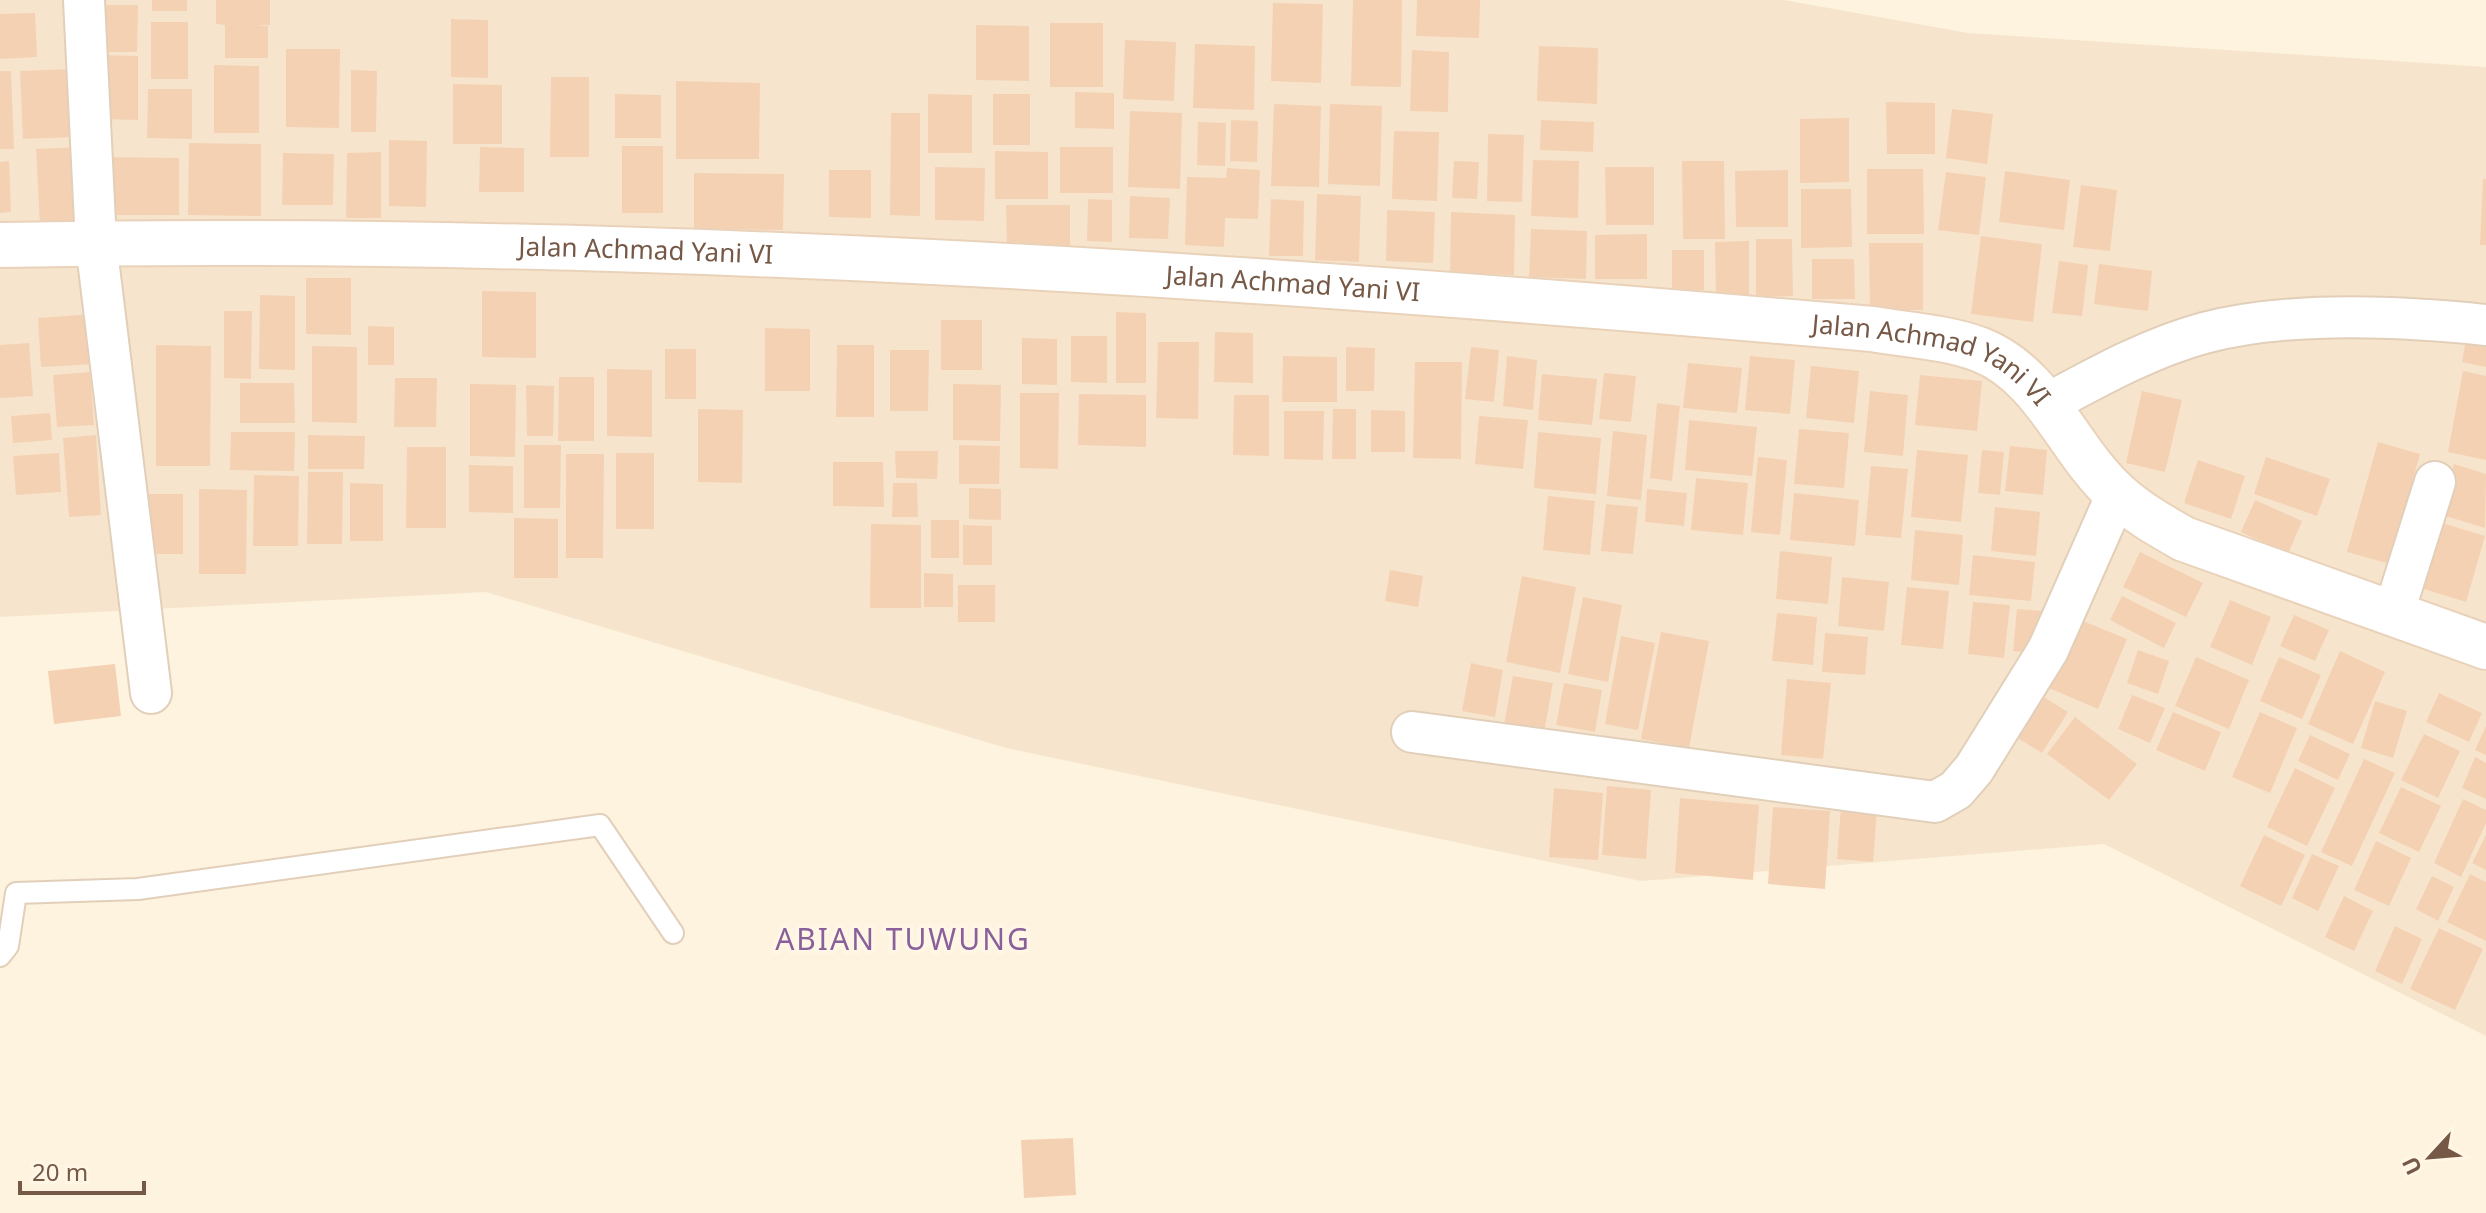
<svg xmlns="http://www.w3.org/2000/svg" width="2486" height="1213" viewBox="0 0 2486 1213" font-family="'Noto Sans',sans-serif">
<rect width="100%" height="100%" fill="#fef3de"/>
<path fill="#f6e5cc" d="M0 0H1784L1968 33 2486 67V1036L2104 844 1641 881 1006 748 486 592 0 617Z"/>
<path fill="#f5d1b4" d="M152 0H187V11H152Z
M216 0H270V25H255L268 26V58H225V25L216 24Z
M1353 0H1402L1401 87 1351 86Z
M1417 0H1480L1479 38 1416 36Z
M1273 3 1323 4 1321 83 1271 81Z
M97 5H138L137 52H97Z
M35 13 37 57 0 59V14Z
M451 19 488 20V78L451 77Z
M151 22H188V79H151Z
M1050 23H1103V87H1050Z
M976 25 1029 26V81L976 80Z
M1125 40 1176 42 1174 101 1123 99Z
M1195 44 1255 46 1254 110 1193 108Z
M1539 46 1598 48 1597 104 1537 101Z
M286 49H340L339 128 286 127Z
M1412 50 1449 52 1448 112 1410 111Z
M101 55 138 56V120L101 119Z
M214 65 259 66V133H214Z
M72 69 75 137 23 139 20 71Z
M351 70 377 71 376 132H351Z
M0 71H11L14 149H0Z
M551 77H589V157H550Z
M676 81 760 83 759 159H676Z
M453 84 502 85V144H453Z
M148 89H192V139L147 138Z
M1075 92 1114 93V129L1075 128Z
M615 94 661 95V138H615Z
M928 94 972 95V153H928Z
M993 94H1030V145H993Z
M1886 102 1935 103V154H1887Z
M1274 104 1321 106 1319 187 1271 186Z
M1330 104 1382 106 1380 186 1328 184Z
M1952 109 1993 114 1987 164 1946 158Z
M1130 111 1182 113 1180 189 1128 187Z
M891 113H920V216L890 215Z
M1849 118V182L1800 183V119Z
M1231 120 1258 121 1257 162 1230 161Z
M1541 120 1594 122 1593 152 1540 150Z
M1198 122 1226 123 1225 166 1197 165Z
M1394 131 1439 132 1437 201 1392 199Z
M1488 134 1524 135 1522 202 1487 201Z
M389 140 427 141 426 207 389 206Z
M189 143 261 144V216L188 215Z
M622 146H663V213H622Z
M83 147 87 224 40 225 36 149Z
M480 147 524 148V192H479Z
M1060 147H1113V193H1060Z
M995 151 1048 152V199H995Z
M381 152V218H346L347 153Z
M283 153 334 154 333 205H282Z
M107 157 179 158V215H106Z
M1533 160 1579 161 1578 218 1531 216Z
M9 161 11 212 0 213V162Z
M1454 161 1479 162 1477 199 1452 198Z
M1682 161H1724L1725 239H1683Z
M935 167 985 168 984 221 935 220Z
M1605 167H1654V225H1606Z
M1227 168 1260 170 1258 219 1225 218 1224 247 1185 245 1187 177 1226 178Z
M1867 169H1923L1924 234H1867Z
M829 170H871V218L829 217Z
M1788 170V227H1736L1735 171Z
M2005 171 2070 180 2064 230 1999 222Z
M1946 172 1986 177 1979 235 1938 230Z
M694 173 784 174 783 230 694 229Z
M2483 179H2486V245H2480Z
M2081 185 2117 190 2110 251 2073 247Z
M1801 189H1851L1852 247 1801 248Z
M1317 194 1361 196 1359 262 1315 260Z
M1130 196 1170 198 1168 239 1129 238Z
M1088 199 1112 200V242L1087 241Z
M1271 199 1304 201 1303 256H1269Z
M1006 205H1070V247L1007 246Z
M1387 210 1435 212 1433 263 1386 261Z
M1451 212 1515 215 1514 275 1450 273Z
M1531 229 1587 231 1586 279 1529 277Z
M1647 234V279H1595V235Z
M1981 236 2042 244 2033 322 1971 314Z
M1756 239H1792L1793 296 1756 297Z
M1749 241V298H1716L1715 242Z
M1869 243H1923V310H1870Z
M1672 250H1704V290H1672Z
M1812 259H1854L1855 299H1812Z
M2059 261 2088 265 2082 316 2052 313Z
M2099 264 2152 271 2148 311 2094 304Z
M306 278H351V335L306 334Z
M482 291 536 292V358L482 357Z
M260 295 295 296V370L259 369Z
M224 311H252L251 379 224 378Z
M1116 312 1146 313V383H1116Z
M93 314 97 364 41 367 38 318Z
M941 320H982V370H941Z
M2469 324 2486 328V367L2462 362Z
M368 326 394 327V365H368Z
M765 328 810 329V391H765Z
M1215 332 1253 333V383L1214 382Z
M1071 336H1107V383L1071 382Z
M1022 338 1057 339V385L1022 384Z
M1158 342H1199L1198 419 1156 418Z
M29 343 33 396 0 398V345Z
M156 345 211 346 210 466H156Z
M837 345H874V417H836Z
M312 346 357 347V423L312 422Z
M1346 347 1375 348 1374 391H1346Z
M1471 347 1499 350 1494 402 1465 399Z
M665 349H696V399H665Z
M890 350H929L928 411H890Z
M1283 356 1337 357V402H1282Z
M1507 356 1537 360 1533 410 1503 406Z
M1750 356 1795 360 1790 414 1745 410Z
M1415 362H1462L1461 459 1413 458Z
M1688 363 1742 368 1737 413 1683 408Z
M1811 366 1859 371 1854 423 1806 418Z
M607 369 652 370V437L607 436Z
M2463 371 2486 376V460L2448 452Z
M90 372 94 425 57 427 53 375Z
M1604 373 1636 376 1631 422 1599 419Z
M1542 374 1597 379 1592 425 1538 420Z
M1920 375 1982 381 1977 431 1915 425Z
M559 377H594V441H558Z
M395 378H437L436 427H394Z
M240 383H294L295 423H240Z
M470 384 516 385 515 457 470 456Z
M953 384 1001 385 1000 441 953 440Z
M526 385 554 386 553 436H527Z
M1870 391 1908 395 1903 456 1864 452Z
M2142 391 2182 400 2165 472 2126 463Z
M1020 393H1059L1058 469 1020 468Z
M1079 394 1146 395V447L1078 445Z
M1234 395H1269V456L1233 455Z
M1657 403 1680 406 1672 481 1650 478Z
M698 409 743 410 742 483 698 482Z
M1333 409H1356V459H1332Z
M1371 410 1405 411V452H1371Z
M1284 411H1324L1323 460 1284 459Z
M50 413 52 440 13 443 11 416Z
M1479 416 1528 420 1523 469 1475 464Z
M1689 420 1757 427 1752 476 1685 470Z
M1799 429 1849 433 1844 488 1794 484Z
M1613 431 1647 435 1641 500 1607 496Z
M231 432H295L294 471 230 470Z
M1538 432 1601 438 1596 494 1534 488Z
M96 435 101 515 69 517 63 438Z
M308 435 365 436 364 469H308Z
M2378 442 2420 454 2390 564 2347 552Z
M524 445H561L560 508H524Z
M959 445 1000 446 999 484H959Z
M2010 446 2047 450 2043 495 2005 491Z
M407 447H446V528H406Z
M1917 450 1968 455 1961 522 1911 517Z
M1982 450 2004 452 2000 495 1978 493Z
M895 451H938L937 479 896 478Z
M59 453 61 492 16 495 13 456Z
M616 453H654V529H616Z
M566 454H604L603 558H566Z
M1758 457 1787 460 1780 535 1751 532Z
M2266 457 2330 479 2317 516 2254 494Z
M2198 460 2245 476 2231 519 2184 503Z
M833 462H883L884 507 833 506Z
M2454 464 2486 474 2485 528 2439 514Z
M469 465 513 466V513L469 512Z
M1871 466 1908 469 1901 538 1865 535Z
M308 472H343L342 544H307Z
M254 475 299 476 298 546H253Z
M1696 478 1748 483 1743 535 1691 530Z
M350 483 383 484V541H350Z
M893 483H917L918 517H892Z
M969 488 1001 489V520L969 519Z
M199 489 247 490 246 574H199Z
M1647 489 1687 493 1684 526 1645 522Z
M1794 493 1859 500 1855 546 1790 540Z
M146 494H183V554H145Z
M1548 496 1595 501 1590 555 1543 550Z
M2255 500 2302 521 2288 554 2241 532Z
M1606 504 1638 507 1633 554 1601 551Z
M1995 507 2040 512 2036 556 1991 551Z
M514 518 558 519V578H514Z
M931 520H959V558H931Z
M2436 521 2485 536 2466 602 2417 587Z
M871 524 921 525V608H870Z
M963 525 992 526V565H963Z
M1915 530 1963 535 1959 585 1911 580Z
M1780 551 1832 557 1828 604 1776 599Z
M2140 552 2203 583 2186 617 2123 587Z
M1973 555 2035 562 2031 601 1969 595Z
M1390 570 1423 576 1418 607 1385 601Z
M924 573 953 574V607H924Z
M1522 576 1576 587 1560 673 1506 662Z
M1842 577 1889 582 1884 631 1838 626Z
M958 585H995V622H958Z
M1907 587 1949 591 1943 649 1901 645Z
M2122 596 2176 623 2164 648 2110 620Z
M1583 597 1622 605 1608 682 1568 674Z
M2230 600 2271 617 2252 665 2210 647Z
M1973 602 2010 605 2004 658 1968 654Z
M2017 609 2043 611 2039 654 2013 651Z
M1777 613 1817 617 1813 665 1772 661Z
M2294 615 2329 630 2315 661 2280 646Z
M2078 619 2127 639 2098 709 2049 688Z
M1661 632 1709 641 1689 748 1641 739Z
M1825 633 1868 637 1865 675 1822 672Z
M1621 636 1655 643 1638 730 1605 724Z
M2138 650 2169 661 2158 694 2127 683Z
M2340 651 2385 672 2353 744 2308 724Z
M2196 657 2249 680 2229 729 2175 706Z
M2279 657 2321 675 2302 719 2260 701Z
M1471 663 1503 670 1495 717 1462 711Z
M115 664 121 716 54 724 48 671Z
M1513 676 1553 683 1544 732 1504 725Z
M1787 679 1831 683 1823 759 1781 755Z
M1564 683 1602 690 1595 732 1556 725Z
M2037 693 2068 712 2042 753 2011 734Z
M2439 693 2482 713 2469 742 2426 722Z
M2132 695 2165 708 2150 743 2118 729Z
M2375 701 2407 711 2393 758 2361 748Z
M2173 712 2221 732 2205 771 2156 750Z
M2260 712 2297 728 2270 793 2232 777Z
M2075 717 2137 764 2109 800 2047 754Z
M2486 726V755L2475 750Z
M2424 734 2460 751 2438 798 2401 780Z
M2310 735 2350 754 2338 780 2298 761Z
M2475 757 2486 763V799L2462 788Z
M2364 759 2395 773 2352 866 2321 852Z
M2295 768 2335 788 2307 846 2267 827Z
M1607 786 1651 790 1646 859 1602 855Z
M2401 787 2441 806 2419 852 2379 833Z
M1554 788 1603 793 1598 860 1549 857Z
M1680 798 1759 805 1753 880 1675 873Z
M2463 799 2486 810V823L2461 877 2434 863Z
M1773 807 1830 811 1825 889 1768 884Z
M1841 807 1877 810 1873 862 1837 859Z
M2264 835 2305 855 2281 906 2240 886Z
M2486 835V870L2472 863Z
M2376 841 2411 858 2389 906 2354 890Z
M2312 854 2339 866 2318 911 2292 898Z
M2470 874 2486 882V941L2447 922Z
M2432 876 2454 887 2438 921 2416 909Z
M2344 896 2373 911 2354 951 2325 937Z
M2395 926 2422 939 2402 984 2375 971Z
M2439 928 2483 949 2455 1010 2410 989Z
M1073 1138 1076 1195 1024 1198 1021 1140Z"/>
<g fill="none" stroke-linecap="round" stroke-linejoin="round">
<defs>
<path id="lane" d="M0 956 8 946 16 893 138 889 600 825 673 933"/>
<path id="street" d="M84 0 96 243 151 693
M2047 404C2097 377 2149 348 2204 333 2288 311 2400 316 2486 325
M2393 615 2435 482
M1412 732 1935 802 1956 790 1974 769 2048 650 2117 494"/>
<g id="secondary">
<path id="s1" d="M0 245C625 233 1251 275 1872 329 1908 335 1947 337 1981 350 2046 376 2068 451 2118 495 2138 513 2161 526 2184 539L2486 647"/>
</g>
</defs>
<use href="#lane" stroke="#e2cfba" stroke-width="24"/>
<use href="#street" stroke="#e2cfba" stroke-width="44"/>
<use href="#secondary" stroke="#e9d2b9" stroke-width="48"/>
<use href="#lane" stroke="#fff" stroke-width="20"/>
<use href="#street" stroke="#fff" stroke-width="40"/>
<use href="#secondary" stroke="#fff" stroke-width="44"/>
</g>
<g text-anchor="middle" stroke-width="8" stroke-linejoin="round" paint-order="stroke">
<g font-size="26" fill="#755845" stroke="#fff6e6">
<text dy="9" stroke="none"><textPath href="#s1" startOffset="646">Jalan Achmad Yani VI</textPath></text>
<text dy="9" stroke="none"><textPath href="#s1" startOffset="1294">Jalan Achmad Yani VI</textPath></text>
<text dy="9" stroke="none"><textPath href="#s1" startOffset="1942">Jalan Achmad Yani VI</textPath></text>
</g>
<g font-size="30" letter-spacing="2" fill="#896099" stroke="#fff6e6">
<text x="903" y="950">ABIAN TUWUNG</text>
</g>
</g>
<g transform="translate(2430 1157) rotate(244)" stroke="#fff6e6" stroke-width="6" paint-order="stroke">
<path d="M0-6L14 30L0 20L-14 30Z" fill="#755845"/>
<text y="-12" font-size="22" font-weight="bold" text-anchor="middle" fill="#755845">U</text>
</g>
<path d="M20 1181v12h124v-12" fill="none" stroke="#755845" stroke-width="4"/>
<text x="32" y="1181" font-size="24" fill="#755845" stroke="#fff6e6" stroke-width="6" paint-order="stroke">20 m</text>
</svg>
